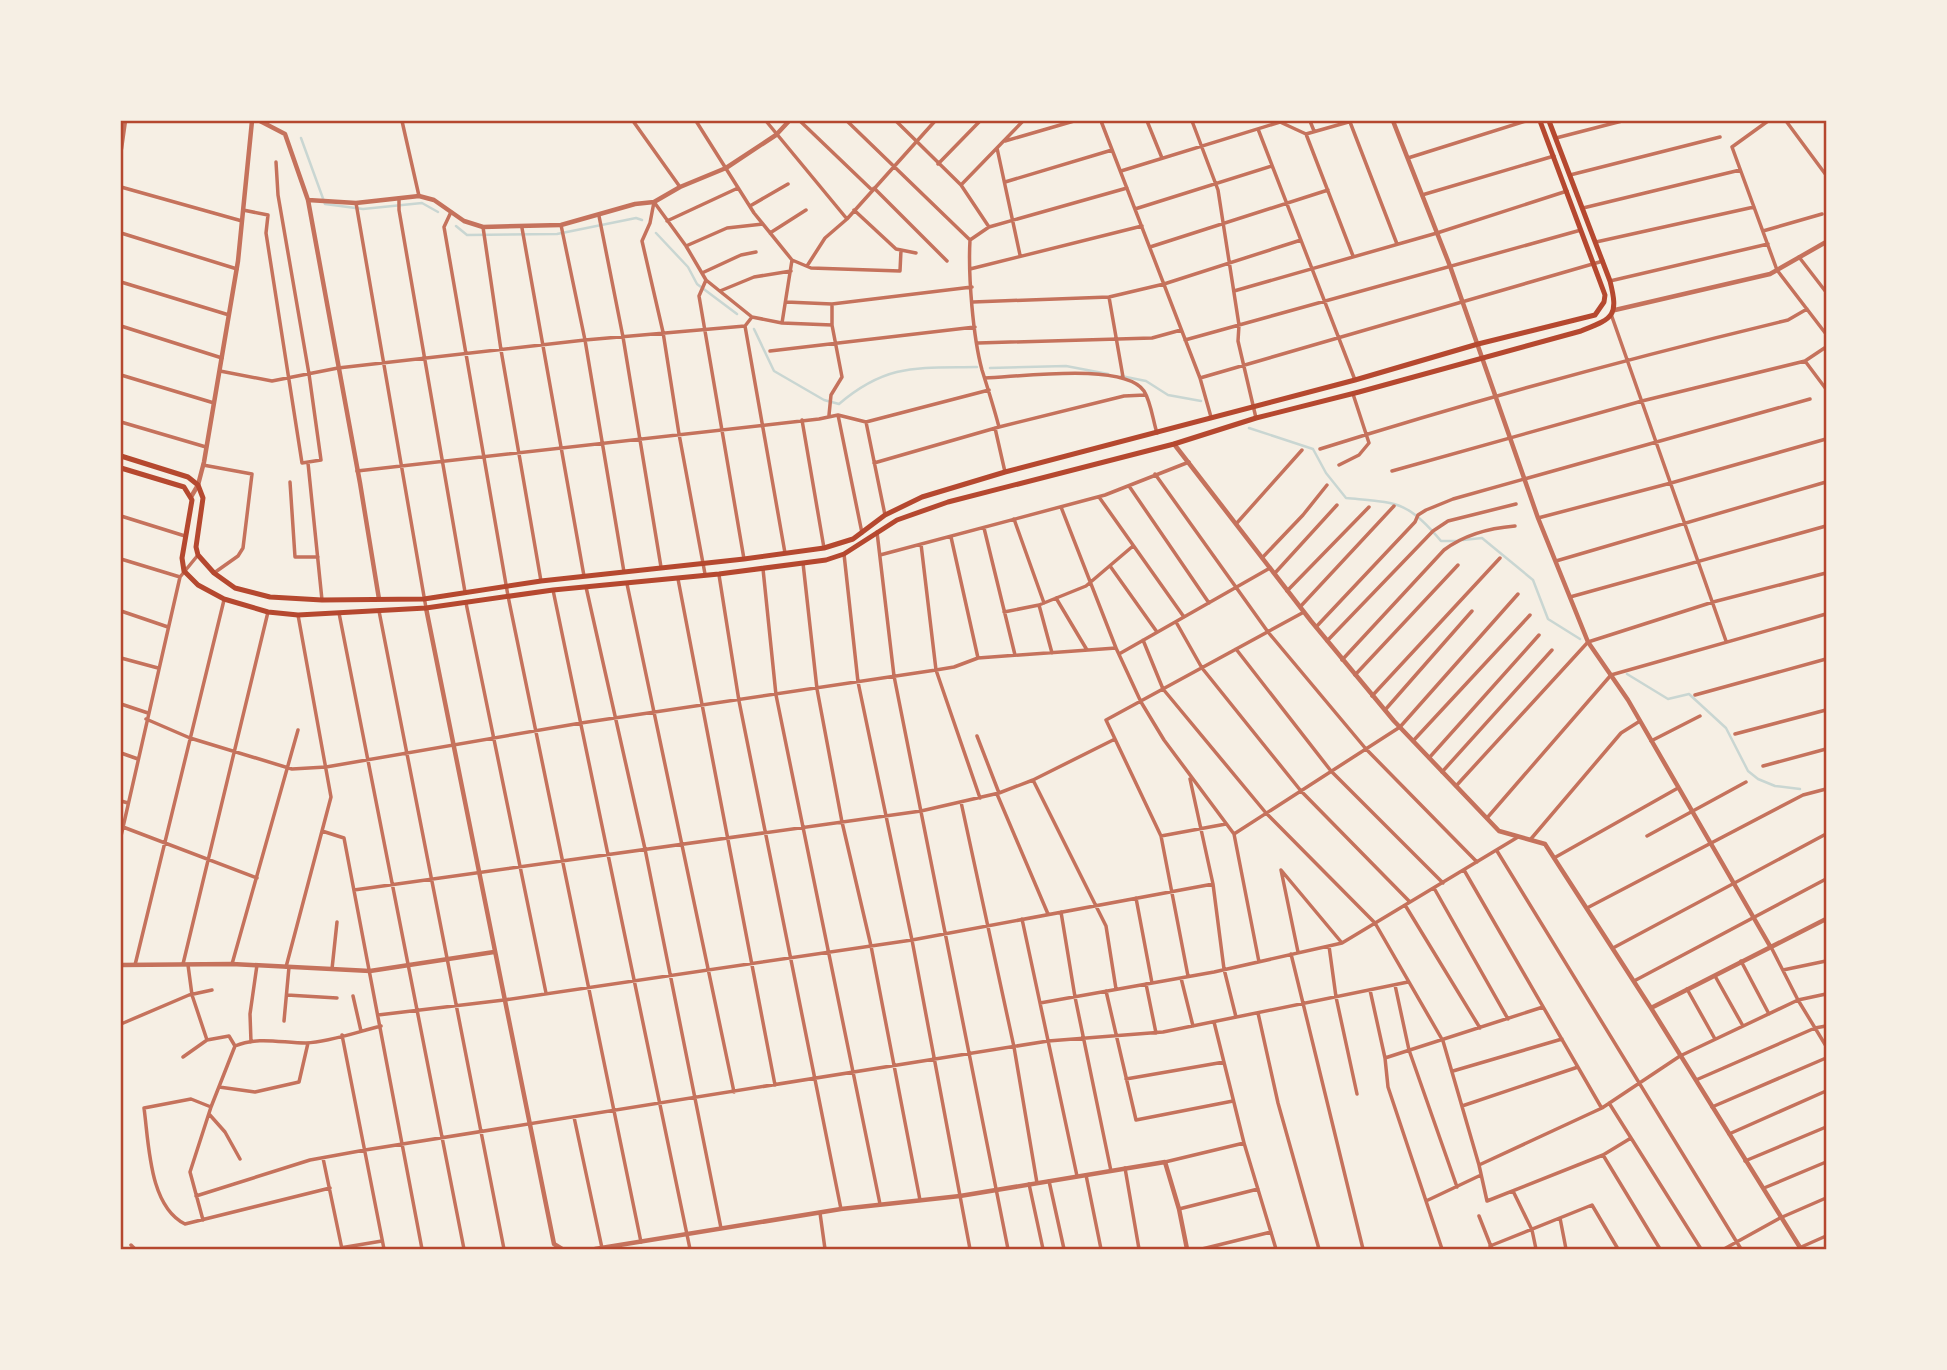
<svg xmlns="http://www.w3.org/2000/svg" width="1947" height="1370" viewBox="0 0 1947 1370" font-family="'Fira Sans Condensed',sans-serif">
<rect width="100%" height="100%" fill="#f6efe4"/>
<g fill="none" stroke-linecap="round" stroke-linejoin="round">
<path stroke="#c9d6d2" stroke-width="2.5" d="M301 138 325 204 363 209 422 203 438 212
M456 226 467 235 557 234 636 218 642 220
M656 233 688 267 697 284 737 314
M754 329 774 371 824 400 839 404C887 363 918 368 977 367
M990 368 1066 366 1108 374
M1121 376 1146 381 1168 395 1201 401
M1249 428 1313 449 1326 473 1346 498C1397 503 1407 500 1441 541H1457
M1463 540 1482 538 1533 580 1548 619 1580 639
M1627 674 1668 699 1689 694 1726 728 1748 771 1758 779 1775 786 1800 789"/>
<path stroke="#c5725c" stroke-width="3.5" d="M402 121 419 196
M633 121 680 187
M696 121 754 213 792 260 782 323
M766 121 847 219
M800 121 872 190
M847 121 970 240
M896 121 961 185 1023 121
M1101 121 1200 378 1211 417
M1147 121 1162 158
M1192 121 1218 190 1239 325 1238 341 1256 418
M1310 121 1314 131
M1768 121 1732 147 1777 270 1826 334
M1786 121 1826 175
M1350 122 1397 244
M1258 129 1355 380
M1306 134 1353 256
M1556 138 1622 121
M1005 141 1074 121
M997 148 1020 255
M1408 158 1526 121
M938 164 980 121
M1121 171 1280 122 1306 134 1352 121
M1570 175 1720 137
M1005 182 1112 150
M961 185 989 227
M121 187 242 221
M874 188 947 261
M1422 195 1554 156
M399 198V210L465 592
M654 202 650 223 642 241 663 332 679 434 705 574
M654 202 686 246 706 280 752 317 782 323 832 325
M356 203 426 608
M750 206 788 184
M1583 208 1740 170
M1135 209 1272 166
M243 210 268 215 266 233 302 463 321 460 309 374 278 195 276 162
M854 210 896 249 916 253
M451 212 444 227 508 596 641 1242
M599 216 623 337 661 567
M667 221 738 188
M561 225 585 340 624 572
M483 227 501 350 541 581
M522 228 584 576
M1763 231 1822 214
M121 233 237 269
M770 233 806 210
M1596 242 1754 207
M686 246 727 228 763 224
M1150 247 1328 190
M1799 257 1826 292
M792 260 811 268 900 271 901 250
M807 266 825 238 847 219 935 121
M970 269 1142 226
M702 273 741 255 756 252
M706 280 699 296 744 559
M1610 281 1768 244
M121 282 229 315
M720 291 754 277 791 271
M1234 291 1437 233 1567 191
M1109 297 1123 377
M786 302 832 304 972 287
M973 302 1109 297 1164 284 1301 240
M1611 314 1726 641
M121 326 222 358
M745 326 785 553
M1185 340 1581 230
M978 343 1152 338 1181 330
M770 351 975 327
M1805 361 1826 389
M220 371 272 381 338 368 585 340 745 326 752 317
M121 375 214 403
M985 378C1019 377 1124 362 1144 391 1151 402 1153 421 1157 433
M1200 378 1603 261
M829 415 831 395 842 377 832 325V304
M838 415 862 533
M802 420 824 548
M121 422 206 447
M866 422 885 515
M999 427C994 408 988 389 982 370 973 337 968 275 970 240L989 227 1127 188
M995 428 1005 472
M1320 449C1475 400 1630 358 1788 320L1807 309
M308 463 322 600
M874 463 999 427 1124 396 1145 395
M203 465 252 474 243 548 238 556 214 573
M1339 465 1359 455 1369 443 1353 394
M357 471 819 419 838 415 866 422 989 390
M1392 471 1642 401 1805 361 1826 347
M1155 474 1268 632 1366 749 1477 862
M290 482 295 557H318
M1129 486 1209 603
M1099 497 1184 617
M1061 507 1116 648
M121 516 185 536
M1538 518 1671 483 1826 439
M1014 519 1044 603
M1236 524 1302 450
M984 528 1015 655
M877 532 894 676 1008 1249
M951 537 978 658
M921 544 936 670 980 798
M844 554 858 682 912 940 970 1249
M880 555 1105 495 1189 462
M1262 558 1303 515 1327 485
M121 559 180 577
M1556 561 1826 482
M803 563 817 689 842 822 871 946 920 1200
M1110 566 1157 632
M763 569 776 695 880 1204
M1275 573 1337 505
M719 575 739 701 841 1209
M678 579 775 1085
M627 584 734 1092
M586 587 645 849 721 1228
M553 590 690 1249
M1287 591 1369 507
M1570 597 1826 526
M1056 598 1087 650
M466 603 546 993
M1039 605 1052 653
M1300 607 1394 506
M121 611 168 627
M379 611 504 1249
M1004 612 1039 605 1086 586 1133 546
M339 613 464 1249
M1176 622 1202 668 1301 791 1410 902
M1316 627 1415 522 1418 515 1426 510 1453 499 1810 399
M1143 640 1163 689 1266 813 1375 923 1443 1041 1479 1165 1487 1201 1603 1155 1631 1138
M1327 641 1433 531 1448 521 1516 504
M1236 649 1331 771 1443 883
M1119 654 1270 568
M121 658 158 668
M1342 660 1444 550C1464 535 1490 528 1515 526
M1355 675 1458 565
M1695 695 1826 659
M1372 696 1500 558
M121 704 148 713
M1385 710 1472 611
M146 719 190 738 292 769 326 767 581 723 936 670 954 667 978 658 1116 648 1141 702 1164 740 1234 834 1259 962
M1735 734 1826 710
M977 736 999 793
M1413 741 1530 615
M1651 741 1700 716
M121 753 138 759
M1429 758 1539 635
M1763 766 1826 749
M1442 772 1552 650
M1190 779 1213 884 1224 969 1236 1017
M1033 780 1106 926 1116 989
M1456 786 1588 642 1713 602 1826 573
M997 794 1048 914
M121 801 128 803
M961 802 1014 1047 1037 1183
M1487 818 1611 675 1826 614
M123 827 257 878
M322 831 344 838 422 1249
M1234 834 1400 727 1518 594
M121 836 180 577 198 555
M1161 836 1226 824
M1647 836 1746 782
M1530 840 1621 733 1640 721
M1497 851 1741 1249
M1554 858 1678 788
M1464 870 1601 1107
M1434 888 1508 1019
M354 890 921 811 999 793 1033 780 1115 739
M1136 898 1152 983
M1405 905 1480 1028
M1587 908 1803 795 1826 789
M1061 912 1075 997 1111 1171
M1022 919 1040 1003
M1329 946 1336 997 1357 1094
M1771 947 1798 1000 1826 1046
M1613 948 1826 834
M1298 952 1281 870 1342 943
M1291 954 1363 1249
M1741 961 1769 1014
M183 964 268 612
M232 964 298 730
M135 965 224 600
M188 965 192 995 207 1040
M286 967 331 797 298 615
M332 969 337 922
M1783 970 1826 961
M1188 976 1161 836 1106 720 1304 612
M1715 976 1743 1026
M1181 978 1193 1026
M1634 981 1826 879
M1146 984 1156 1033
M1395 985 1409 1050 1457 1187
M1687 989 1715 1039
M1370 990 1385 1058
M1106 991 1136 1120 1233 1101
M287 995 337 998
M353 996 361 1031
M1258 1013 1278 1103 1319 1249
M378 1015 504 1000 912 940 1213 884
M284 1021 289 967
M1214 1022 1244 1143 1276 1249
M121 1024 189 995 212 990
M342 1035 384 1249
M251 1042 250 1014 257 965
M183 1057 207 1040 229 1036 235 1046
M1453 1071 1562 1039
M1126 1079 1224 1062
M1696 1080 1815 1028 1826 1026
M219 1087 255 1092 299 1082 308 1043
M1609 1103 1701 1249
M1462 1106 1578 1067
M211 1107 191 1099 144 1108C149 1144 149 1206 185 1224L330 1188
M1712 1107 1826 1058
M209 1114 225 1132 240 1159
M574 1117 602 1248
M1729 1134 1826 1091
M1603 1155 1660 1249
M323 1158 342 1249
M1745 1161 1826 1127
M1165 1162 1244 1143
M1479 1165 1602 1108 1680 1056 1798 1000 1826 994
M1125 1168 1139 1249
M1086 1175 1101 1249
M1077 1176 1040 1003 1214 972 1342 943 1518 837
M1049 1181 1064 1249
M1029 1184 1043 1249
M1764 1188 1826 1162
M1513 1191 1532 1230 1536 1249
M196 1196 310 1160 365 1150 1048 1041 1163 1032 1408 982
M1426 1201 1481 1175
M1179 1209 1258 1189
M820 1213 825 1249
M1479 1216 1492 1249
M1560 1218 1566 1249
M203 1220 190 1172 211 1107 235 1046C258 1036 282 1043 306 1043 330 1042 357 1032 381 1026
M131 1245 135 1249
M1490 1246 1592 1205 1618 1249
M1799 1248 1826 1236
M334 1249 382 1241
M1202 1249 1271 1232
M1442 1249 1388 1087 1385 1058 1543 1007
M1724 1249 1780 1218 1826 1198"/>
<path stroke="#c5725c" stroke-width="4.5" d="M260 121 285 134 308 200 360 483 379 599
M1393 121 1450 266 1538 518 1588 642 1628 700 1770 946
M121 149 125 121
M308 200 356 203 419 196 434 200 464 221 483 227 561 225 635 204 654 202 680 187 726 168 776 135 789 121
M1615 310 1770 274 1826 242
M1174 444 1311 621 1394 721 1499 831 1545 844 1651 1008 1801 1249
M191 497 198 485 204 462 238 261 252 121
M426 608 554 1244 562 1249
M121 965 232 964 370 971 494 952
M1651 1008 1826 919
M595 1249 841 1209 960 1196 1165 1162 1179 1209 1187 1249"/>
<path stroke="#b5482f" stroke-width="5" d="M121 456 188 477 198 485 203 498 196 547 198 555 214 573 235 588 270 597 322 600 424 599 541 581 744 559 824 548 853 539 885 515 922 497 1005 472 1355 380 1478 344 1595 315 1604 302 1605 295 1540 121
M121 468 184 487 192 500 182 558 184 571 198 585 224 599 268 612 298 615 426 608 553 590 719 574 826 560 844 554 897 520 948 502 1174 444 1256 418 1359 392 1581 331C1613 318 1619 317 1610 281L1549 121"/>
</g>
<rect width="1947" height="1370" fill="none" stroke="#f6efe4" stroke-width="245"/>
<rect x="122" y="122" width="1703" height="1126" fill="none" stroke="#b5482f" stroke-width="2.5"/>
</svg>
